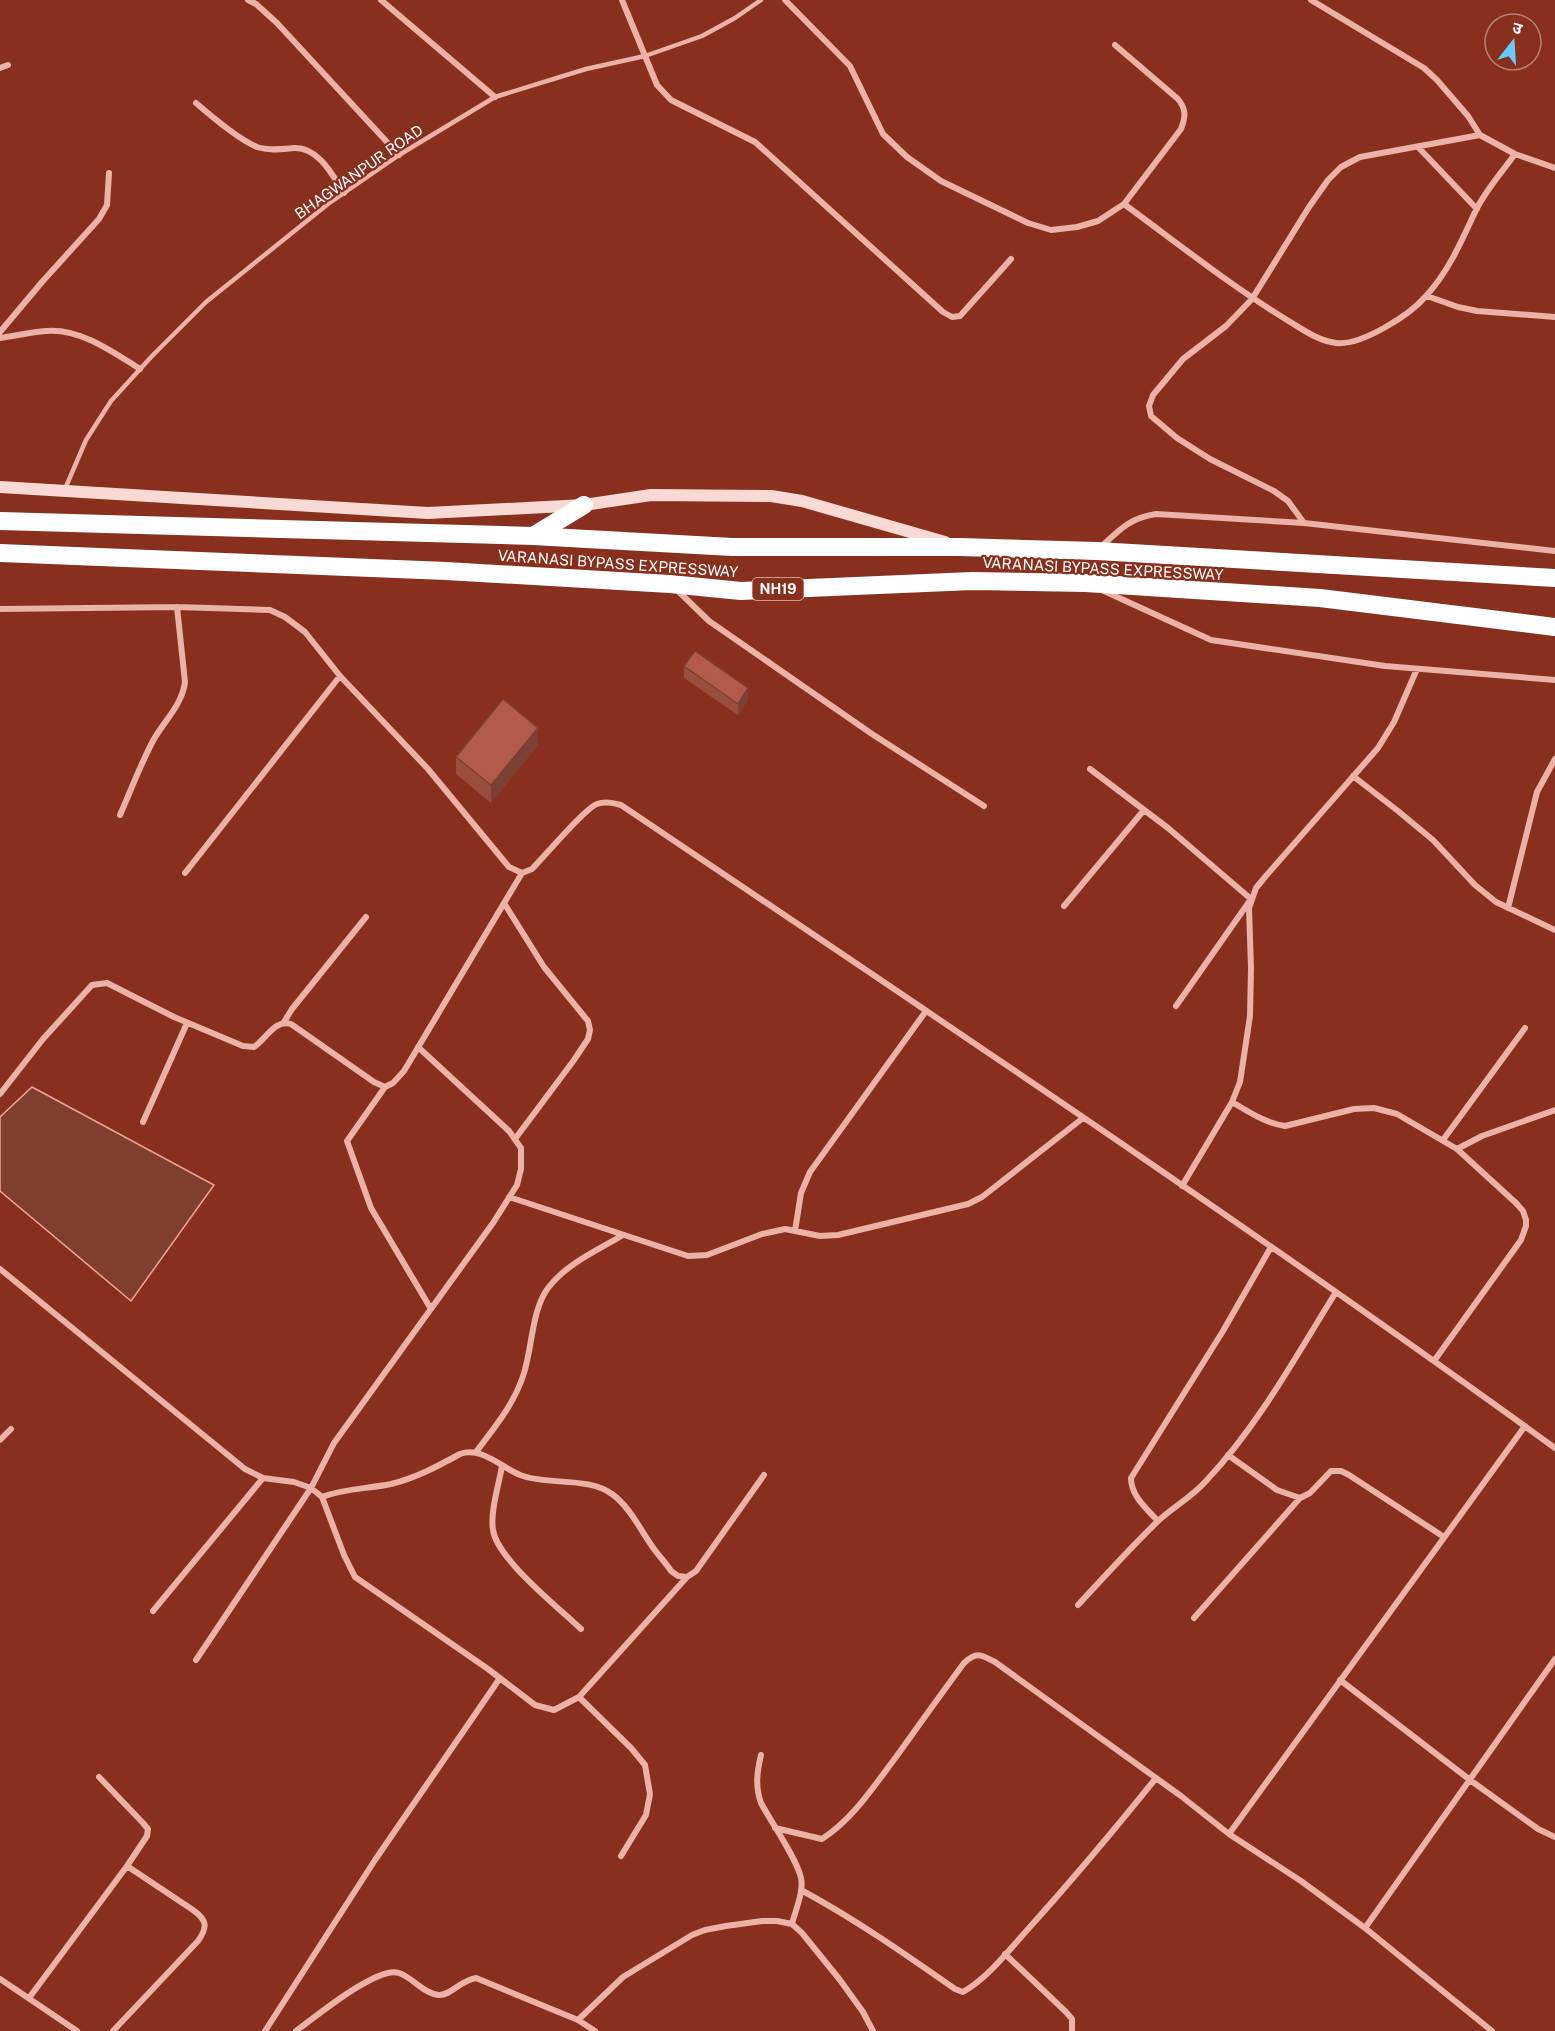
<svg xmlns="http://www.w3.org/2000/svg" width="1555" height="2031" viewBox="0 0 1555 2031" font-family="'Public Sans','Noto Sans Devanagari',sans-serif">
<rect width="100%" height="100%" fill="#892f1d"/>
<path fill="#803e30" stroke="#eea69a" stroke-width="1.5" d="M32 1087 214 1185 131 1301 0 1191V1117Z"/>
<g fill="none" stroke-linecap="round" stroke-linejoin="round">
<path stroke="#ecb1a7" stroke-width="4.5" d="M65 489 86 440 111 401 152 356 206 302 328 204 399 155 495 97 586 69 645 56 702 36 735 18 761 0"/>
<path stroke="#ecb1a7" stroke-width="6" d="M248 0 256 4 277 23 399 155
M381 0 495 97
M622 0 657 85 671 100 755 142 943 312 952 317 960 316 1011 259
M785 0 850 66 883 134 907 157 941 181 1028 223 1051 230 1077 227 1098 221 1124 204 1181 129C1186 116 1186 109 1178 99L1115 45
M1311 0 1424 68 1437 80 1468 116 1480 135 1515 154 1555 168
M0 68 8 65
M196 103C211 116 240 140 257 147 269 151 282 149 294 148 319 147 333 176 344 193
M1418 147 1477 209
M1124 204C1177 243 1230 285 1287 320 1302 329 1318 341 1336 343 1361 346 1410 315 1426 296 1449 271 1462 240 1476 210 1486 190 1502 172 1515 154
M1427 296 1458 307 1477 311 1555 317
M0 332 42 282 99 219 107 205 109 173
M0 338C15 336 31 332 46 331 80 328 113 352 140 369
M1304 523 1288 501 1274 491 1210 459 1177 438 1151 416 1149 406 1153 395 1183 359 1226 326 1252 299 1309 207 1328 180 1341 167 1360 157 1480 135
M1101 547C1120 529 1130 518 1156 514L1304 523 1555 551
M677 590 709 621 872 734 984 806
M1104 591 1211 640 1385 666 1555 680
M0 609 177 607 270 610 285 617 305 632 340 676 428 769 509 867 522 873 532 869C544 857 585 808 597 804 605 801 613 803 621 805 934 1016 1249 1226 1555 1448
M1090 769 1168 828 1251 899 1176 1006
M1353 776 1398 811 1433 840 1475 885 1496 902 1555 930
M120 815C131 790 141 763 154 739 165 720 182 705 185 682L177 607
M185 873 340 676
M504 903 544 967 588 1021 590 1030 588 1039 574 1060 515 1139
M1064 906 1144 810
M1508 908 1537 792 1555 759
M284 1022 292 1009 366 917
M385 1087 347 1141 371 1208 431 1309
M0 1094 43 1039 92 985 107 983 174 1017 243 1046 254 1047C266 1039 275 1019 291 1024L374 1082 385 1087 393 1083 404 1071 522 873
M1232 1102C1249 1112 1265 1123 1285 1126L1354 1109 1374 1108 1397 1114 1457 1149 1516 1203 1523 1211 1526 1220V1226L1521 1240 1434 1361
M143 1122 187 1023
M1443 1140 1525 1028
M1457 1149 1482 1136 1555 1110
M1182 1186 1232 1102 1240 1082 1250 1016 1251 968 1249 908 1256 888 1265 877 1378 748 1394 722 1417 669
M509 1197 688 1256 707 1255 762 1234 785 1229 820 1236 838 1235 968 1204 982 1197 1083 1118
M795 1231 801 1193 810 1172 926 1011
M0 1269 245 1469 263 1478 294 1482 311 1488 322 1497 344 1555 355 1577 488 1669 535 1705 554 1710 579 1697 687 1577
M0 1440 11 1429
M476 1452C495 1427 515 1403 524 1373 532 1348 532 1309 548 1288 566 1264 598 1250 623 1235
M1228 1455 1277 1490 1300 1498 1310 1493 1331 1471H1341L1349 1475 1444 1537
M502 1466C499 1484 490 1512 493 1530 497 1559 558 1607 581 1629
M322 1497C346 1488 367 1489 391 1484 416 1478 438 1466 460 1454 483 1446 502 1469 523 1476 549 1485 589 1477 612 1494 630 1507 641 1531 654 1549 659 1556 666 1563 671 1571L678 1576 687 1577 696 1571 764 1475
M1158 1521C1146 1508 1131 1496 1131 1478L1223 1331 1271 1247
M1078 1605C1104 1577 1130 1548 1157 1522 1173 1507 1192 1497 1206 1481 1258 1426 1296 1356 1336 1292
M153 1611 263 1478
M1194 1618 1300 1498
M196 1660 311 1488 334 1443 493 1223 517 1185 521 1169V1148L509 1131 418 1047
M1340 1680 1470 1780 1538 1829 1555 1837
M579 1697 631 1748 645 1765 650 1794 646 1815 621 1856
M761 1755C757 1772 755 1786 761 1803 771 1822 797 1859 801 1878 804 1892 795 1911 792 1924
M775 1828 822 1839C853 1819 874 1786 896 1757 919 1725 941 1694 964 1663 977 1651 981 1655 995 1662L1181 1796 1229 1834 1301 1881 1365 1928 1492 2031
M1229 1834 1525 1426
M801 1890C855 1919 905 1954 955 1989L963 1992C989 1977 1009 1950 1029 1928 1073 1879 1115 1829 1156 1778
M1365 1928 1555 1659
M1005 1954 1066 2012 1072 2019V2031
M0 1979 77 2031
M29 1998 127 1866 147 1836 148 1829 143 1823 99 1777
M578 2020 595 2031
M113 2031 198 1941C208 1927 207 1920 193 1910L127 1866
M265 2031 375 1860 500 1678
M296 2031C314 2018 378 1965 399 1973 412 1977 424 1994 439 1995 452 1995 459 1981 476 1978L578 2020 623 1977 692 1935 705 1930 726 1926 762 1921H777L792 1924 802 1933 840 1980 863 2012 873 2031"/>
<path stroke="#f9d9d3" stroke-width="12" d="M0 487 428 513 584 505 651 495 771 496 802 501 945 542"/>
<path stroke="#fff" stroke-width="18" d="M0 521 533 536 732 547H960L1097 551 1555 578
M533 536 584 505
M0 553 446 571 670 584 741 591 972 581 1086 583 1320 598 1555 627"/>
</g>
<path fill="#9a4e40" d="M684 666 748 700 738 715 684 678Z
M538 745 491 803 456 774V757Z"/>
<path fill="#7d4034" d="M748 688V700L738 715V704Z
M538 728V745L491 803V785Z"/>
<path fill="#b35b4a" stroke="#7d4034" stroke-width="1.5" d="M695 651 748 688 738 704 684 666Z
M503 699 538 728 491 785 456 757Z"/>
<g text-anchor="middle" stroke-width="4.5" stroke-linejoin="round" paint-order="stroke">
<rect fill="#892f1d" stroke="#dcc1bb" stroke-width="1.5" x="752.5" y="578" width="51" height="22" rx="4.5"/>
<g font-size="14" font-weight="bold" fill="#fff">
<text x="778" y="594">NH19</text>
</g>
<g font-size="15" fill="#fff" stroke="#892f1d">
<text transform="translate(359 172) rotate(-35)" y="5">BHAGWANPUR ROAD</text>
<text transform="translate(618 564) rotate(4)" y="5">VARANASI BYPASS EXPRESSWAY</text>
<text transform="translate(1103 569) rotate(3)" y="5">VARANASI BYPASS EXPRESSWAY</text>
</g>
</g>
<g transform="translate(1513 42) rotate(17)"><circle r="28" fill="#892f1d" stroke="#b88277" stroke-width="1.5"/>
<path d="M0-4.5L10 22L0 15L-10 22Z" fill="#65cbfc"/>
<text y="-9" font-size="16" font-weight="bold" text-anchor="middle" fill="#ffffff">उ</text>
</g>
</svg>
